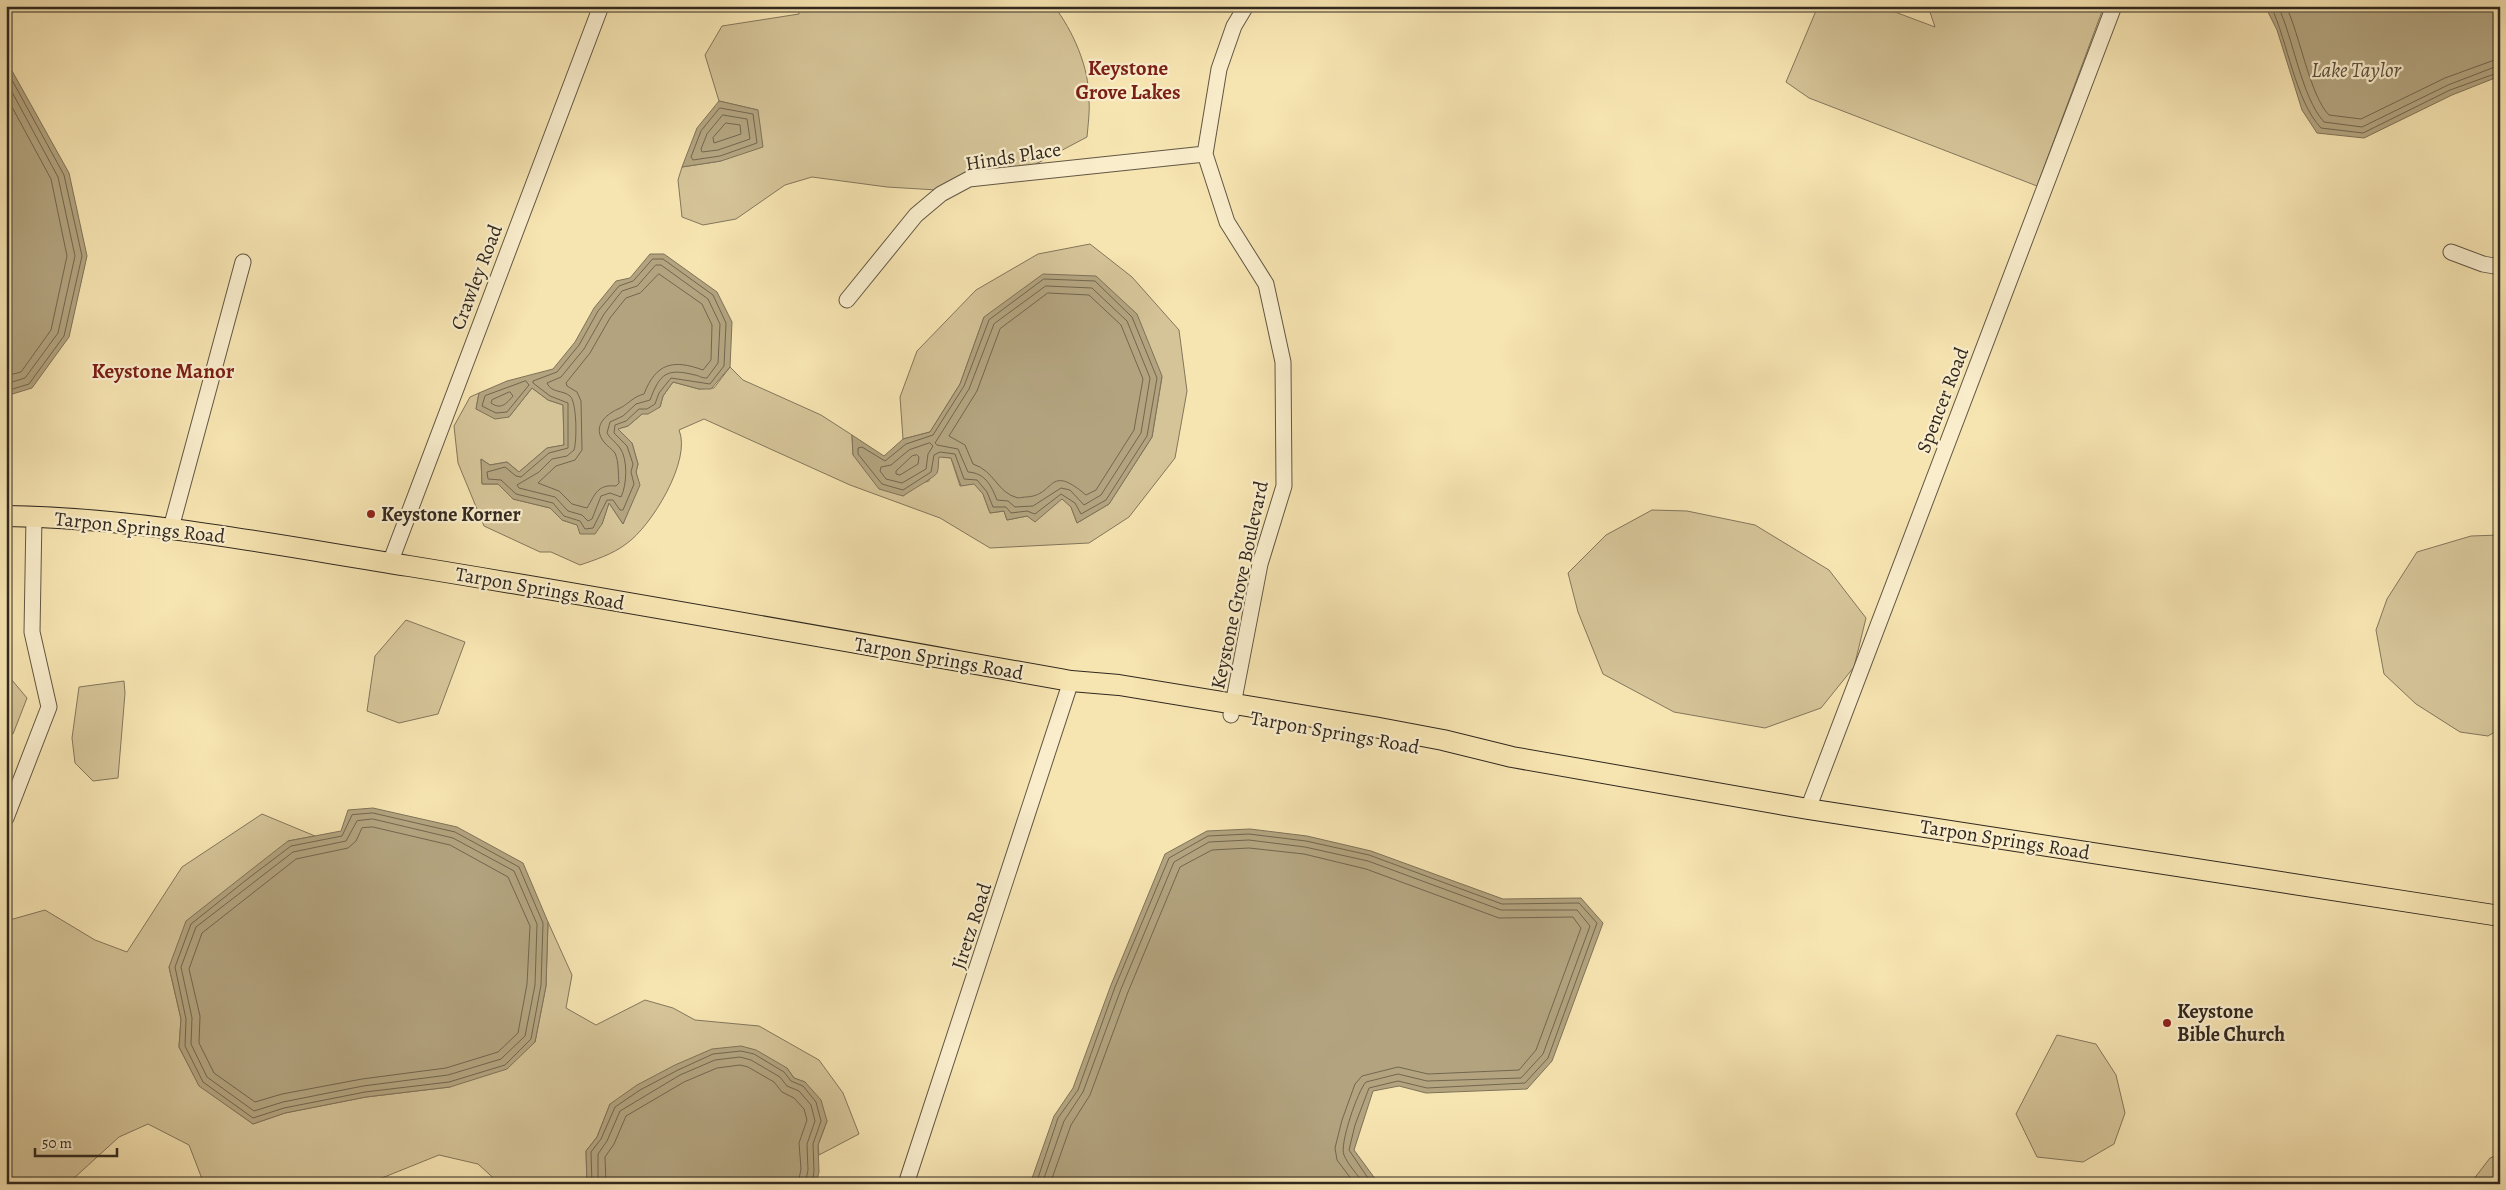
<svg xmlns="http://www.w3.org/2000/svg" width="2506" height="1190" viewBox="0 0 2506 1190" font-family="Alegreya,serif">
<rect width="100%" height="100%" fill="#f6e4b1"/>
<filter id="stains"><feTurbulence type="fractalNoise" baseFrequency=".004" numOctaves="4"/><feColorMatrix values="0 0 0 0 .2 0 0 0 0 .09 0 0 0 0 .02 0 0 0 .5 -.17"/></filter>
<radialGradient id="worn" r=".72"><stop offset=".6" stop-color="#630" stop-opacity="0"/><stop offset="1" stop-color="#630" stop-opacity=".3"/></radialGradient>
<path fill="#d5c498" stroke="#83765c" d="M798 6H1054C1073 31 1089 67 1089 99 1090 111 1088 125 1087 137L1034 165 969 172 937 190 887 187 812 177 785 185 736 219 703 225 682 217 678 180 682 167 721 161 758 110 719 101 705 55 722 26 799 14Z
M1818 6H1879L1935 27 1928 6H2104L2037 186 1809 98 1786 82Z
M1090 244 1132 277 1179 330 1187 391 1175 458 1129 517 1089 543 990 548 940 518 850 485 704 419 679 430C692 460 651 527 626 544 613 554 595 560 580 565L551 552H540L484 526 458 463 454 426 470 397 479 393 476 409 509 417 532 388 548 400 563 405 564 445 547 448 519 472 507 462 490 465 481 459 482 484H499L513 499 550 508 562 520 577 525 602 524 609 503 623 524 639 485 636 472 638 464 632 443 617 429 628 426 642 414 660 407 663 396 673 382 699 389 714 388 730 367 743 380 821 415 852 435 853 455 903 496 919 484 929 481 938 456 951 458 960 486 974 483 983 494 990 513 1004 511 1007 520 1027 516 1035 521 1062 498 1071 507 1077 523 1109 504 1152 437 1162 377 984 317 960 384 930 432 903 439 900 397 917 351 976 290 1038 254Z
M1652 510 1687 511 1755 525 1829 570 1866 618 1854 667 1821 708 1765 728 1674 712 1603 674 1578 612 1568 573 1606 535Z
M2500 535V729L2488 736 2460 732 2416 704 2384 674 2376 630 2387 599 2417 552 2471 536Z
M406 620 465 642 438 714 399 723 367 711 375 656Z
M6 673 27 698 13 734 6 736Z
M124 681 125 693 118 778 93 781 75 763 72 738 79 687Z
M262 814 315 836 288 841 169 967 181 1019 179 1047 199 1085 253 1124 285 1113 366 1097 450 1087 535 1042 546 986 548 922 572 975 566 1008 596 1025 645 1000 673 1008 695 1020 759 1026 819 1060 843 1093 859 1134 819 1155 818 1145 827 1121 805 1082 794 1078 787 1068 610 1104 597 1137 586 1151 587 1184H500L478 1164 439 1155 367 1184H204L189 1145 148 1124 119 1137 73 1179 71 1184H6V921L45 910 95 940 127 952 182 867Z
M2057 1035 2096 1044 2116 1075 2125 1113 2114 1144 2083 1162 2037 1157 2016 1114Z
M2500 1154V1184H2470L2490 1158Z"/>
<path fill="#b3a47f" stroke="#7f7259" d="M2265 6H2500V76L2452 95 2364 138 2317 133 2302 110 2277 30Z
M6 60 69 173 87 256 69 337 32 388 6 396Z
M719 101 758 110 763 147 721 161 682 167 697 128Z
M650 254H664L717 292 732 322 730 367 711 389H699L673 382 663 396 660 407 648 414H642L628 426 618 429 632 443 638 464 636 472 640 485 623 524 609 503 602 524 595 534H580L577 525 562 520 550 508 513 499 498 484H482L481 459 490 465 507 462 519 472 547 448 564 445 563 405 548 400 532 388 509 417 495 419 476 409 479 393 507 381 553 369 575 342 594 308 616 281 630 278Z
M1043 274 1096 276 1137 314 1162 376 1152 437 1109 504 1077 523 1071 507 1062 499 1035 522 1027 516 1007 520 1004 511 990 513 983 494 974 484 961 486 951 458 939 457C938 461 939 469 937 473 935 477 910 491 903 496L879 489 853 455 852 435 884 456 903 439 930 432 960 384 984 317Z
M373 808 457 827 523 863 548 922 546 986 535 1042 507 1069 450 1087 366 1097 285 1113 253 1124 199 1086 179 1047 181 1019 169 967 186 921 247 873 288 841 341 831 348 810Z
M1250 829 1307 836 1371 851 1503 899 1581 898 1603 923 1552 1061 1527 1089 1426 1093 1399 1086 1373 1091 1354 1150 1379 1184H1030L1054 1116 1073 1088 1111 985 1165 854 1207 831Z
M741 1046 756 1050 787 1068 794 1078 805 1082 821 1100 827 1121 818 1145 819 1172 816 1184H587L586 1151 597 1137 610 1104 637 1085 675 1065 712 1049Z"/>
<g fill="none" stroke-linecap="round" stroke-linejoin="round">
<path stroke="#72664f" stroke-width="1" d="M2271 6C2288 43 2295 100 2321 128L2363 133 2450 90 2500 72
M2278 6C2294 40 2301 96 2324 122L2362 127 2448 85 2500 65
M2286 6C2300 35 2310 96 2329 115L2361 119 2445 78 2500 58
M6 69 64 175 82 256 64 336 29 384 6 391
M6 81 58 177 75 256 58 333 25 378 6 384
M6 96 51 179 67 256 51 330 21 372 6 376
M720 108 753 114 757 143 720 156 693 160 691 157 701 131Z
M723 115 747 119 750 139 718 150 702 152 701 149 707 134Z
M726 123 740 125 741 134 714 143 713 138Z
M653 259H663L713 295 726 323 724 366 710 384 671 378 659 393 655 404 647 409H639L626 421 615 425 614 433 627 446 633 464 631 472 634 484 623 510H620L613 500H607L593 528 585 529 580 521 564 516 553 503 516 494 501 480 488 479 487 472 505 467 516 476 521 477 549 453 568 448V403L550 396 533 383V381L557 372 579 345 598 311 619 286 633 281Z
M656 265H661L708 299 720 324 718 363 707 378C701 378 700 376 695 375 667 368 660 373 650 400L636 404 623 416 610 422 607 433C610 439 616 442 620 448 628 459 627 485 621 497L610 493 601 496 592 519 588 521 582 515 568 511 555 497 519 488 517 485 539 472 552 459 567 456 574 450C577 442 577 402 570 396 563 390 551 393 547 383L561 377 584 349 604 314 622 291 637 286Z
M659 274 702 304 712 325 711 360 703 370C673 359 656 363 644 394 632 397 628 405 618 409 605 415 592 427 604 442 607 446 612 449 615 453 619 462 618 474 619 483L616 486C597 484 595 495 587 508L572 504 559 491 538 483 556 466 575 460 582 450 581 401 577 392 567 386 566 383 590 353 610 318 626 298 640 293Z
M1044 279 1095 281 1132 317 1157 378 1147 436 1106 500 1081 514 1075 503 1061 494 1035 514 1027 511 1011 513 1006 507H993L987 492 977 480 964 479 955 454 940 452 934 455 931 472 903 490 882 484 858 454V448L862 447 885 461 906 444 933 435 964 386 989 320Z
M1046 286 1092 288 1127 321 1150 378 1141 433 1101 495 1084 505 1070 490 1061 488 1033 506 1015 507 1008 501 997 500C991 485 985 473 968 472L958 449 937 445 935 443 969 389 994 324Z
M1048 293 1089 295 1121 325 1143 379 1134 430 1096 490 1086 495C1047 462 1056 496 1026 497 1025 497 1018 498 1018 498 997 493 995 471 973 464L965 445 949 436 977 391 1000 329Z
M526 381 529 385 507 412 496 413 482 406 485 396Z
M510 392 513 396C506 404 501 410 491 403L492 400Z
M930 443 933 446 928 454 926 469 902 483 886 479 880 471 881 467 891 465 909 450Z
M917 455 919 457 918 464 900 475 896 474V471L912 456Z
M373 813 455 832 519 867 543 923 541 985 531 1039 505 1065 449 1082 365 1092 284 1108 253 1118 203 1082 185 1046 186 1019 175 967 191 924 250 877 291 846 342 836 352 815Z
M373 819 453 838 514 871 537 924 535 985 525 1036 501 1059 448 1075 363 1086 283 1102 254 1111 207 1077 191 1044 192 1018 181 967 196 927 293 852 346 841 357 821Z
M373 827 450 845 508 877 530 926 527 984 518 1033 498 1052 446 1068 362 1079 282 1094 255 1102 214 1073 199 1043 200 1016 189 969 202 933 296 859 348 848 356 841 362 828Z
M592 1184 591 1152 601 1139 615 1107 640 1090 678 1070 713 1054 741 1051 754 1054 784 1072 791 1081 803 1086 816 1102 821 1121 813 1144 814 1171 812 1184
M598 1184V1154L607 1141 620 1111 680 1075 715 1060 740 1057 751 1060 780 1077 787 1086 799 1091 811 1105 815 1121 807 1144 808 1170 805 1184
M606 1184 605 1157 614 1144 626 1116 684 1082 717 1068 740 1065 748 1067 774 1082 782 1092 794 1098 804 1109 807 1120 799 1143 801 1169 798 1184
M1036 1184 1058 1118 1078 1090 1115 987 1169 858 1208 836 1249 834 1306 841 1369 855 1502 904 1579 903 1597 923 1548 1058 1525 1083 1427 1088 1398 1081 1369 1088 1355 1125 1349 1150 1372 1184
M1042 1184 1064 1121 1083 1092 1121 989 1174 862 1209 842 1249 840 1305 847 1368 861 1501 910H1577L1590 926 1543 1054 1521 1078 1427 1081 1398 1074 1366 1082C1358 1090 1339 1145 1344 1155 1348 1165 1358 1175 1364 1184
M1050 1184 1071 1125 1090 1095 1128 992 1180 867 1212 850 1249 848 1304 854 1366 869 1499 918 1573 917 1581 928 1536 1050 1519 1070 1428 1074 1398 1067 1362 1076 1355 1084 1342 1120 1335 1148 1337 1160 1355 1184"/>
<defs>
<path id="minor" d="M2451 252 2483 264 2500 267
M847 300 916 215 941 194 969 179 1205 154
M171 528 243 262
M390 563 601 6
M1231 715 1260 564 1284 486 1283 362 1266 284 1227 222 1205 154 1219 69 1234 26 1246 6
M1808 809 2114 6
M6 818 49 707 32 632 34 516
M906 1184 1071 681"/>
<path id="major" d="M6 516C142 518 275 545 409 566 630 602 851 642 1071 681L1119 685 1374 727 1443 740 1512 757 1808 809 2500 916"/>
</defs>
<use href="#minor" stroke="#625744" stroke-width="17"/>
<use href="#major" stroke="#31281f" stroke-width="22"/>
<use href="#minor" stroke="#f9edcc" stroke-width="15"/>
<use href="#major" stroke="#f6e4b1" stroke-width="20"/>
</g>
<g fill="#8f2418" stroke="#f9edcc" stroke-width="2">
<circle cx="371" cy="514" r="5"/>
<circle cx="2167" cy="1023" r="5"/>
</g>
<g text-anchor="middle" stroke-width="4.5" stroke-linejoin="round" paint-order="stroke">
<g font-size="20" fill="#31281f" stroke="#f9edcc">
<text transform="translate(1013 156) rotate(-9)" y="7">Hinds Place</text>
<text transform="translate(476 277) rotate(-69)" y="7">Crawley Road</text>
<text transform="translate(1942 400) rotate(-69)" y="7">Spencer Road</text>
<text transform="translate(140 527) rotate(6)" y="7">Tarpon Springs Road</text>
<text transform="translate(1239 585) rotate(-78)" y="7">Keystone Grove Boulevard</text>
<text transform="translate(540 588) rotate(10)" y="7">Tarpon Springs Road</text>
<text transform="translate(939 658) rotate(10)" y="7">Tarpon Springs Road</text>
<text transform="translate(1335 732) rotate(10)" y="7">Tarpon Springs Road</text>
<text transform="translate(2005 839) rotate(9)" y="7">Tarpon Springs Road</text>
<text transform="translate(971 926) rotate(-72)" y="7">Jiretz Road</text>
</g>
<g font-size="20" font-weight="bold" fill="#31281f" stroke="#f9edcc" text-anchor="start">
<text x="381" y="521">Keystone Korner</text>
<text x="2177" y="1018">Keystone<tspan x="2177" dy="23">Bible Church</tspan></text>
</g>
<g font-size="21" font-weight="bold" fill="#7a1f14" stroke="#f9edcc">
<text x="1128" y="75">Keystone<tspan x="1128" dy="24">Grove Lakes</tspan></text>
<text x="163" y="378">Keystone Manor</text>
</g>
<g font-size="21" font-style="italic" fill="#584d3c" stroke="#f9edcc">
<text x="2356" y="77">Lake Taylor</text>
</g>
</g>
<rect width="2506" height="1190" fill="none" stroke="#f6e4b1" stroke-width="25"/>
<rect x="8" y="8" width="2491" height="1175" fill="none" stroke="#31281f" stroke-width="2.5"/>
<rect x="12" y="12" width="2481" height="1165" fill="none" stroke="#31281f"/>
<path d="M35 1148v8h82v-8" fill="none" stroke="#31281f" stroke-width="2.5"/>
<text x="42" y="1148" font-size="15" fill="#31281f" stroke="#f9edcc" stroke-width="4" paint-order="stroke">50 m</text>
<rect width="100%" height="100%" filter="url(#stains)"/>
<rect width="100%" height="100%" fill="url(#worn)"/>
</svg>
